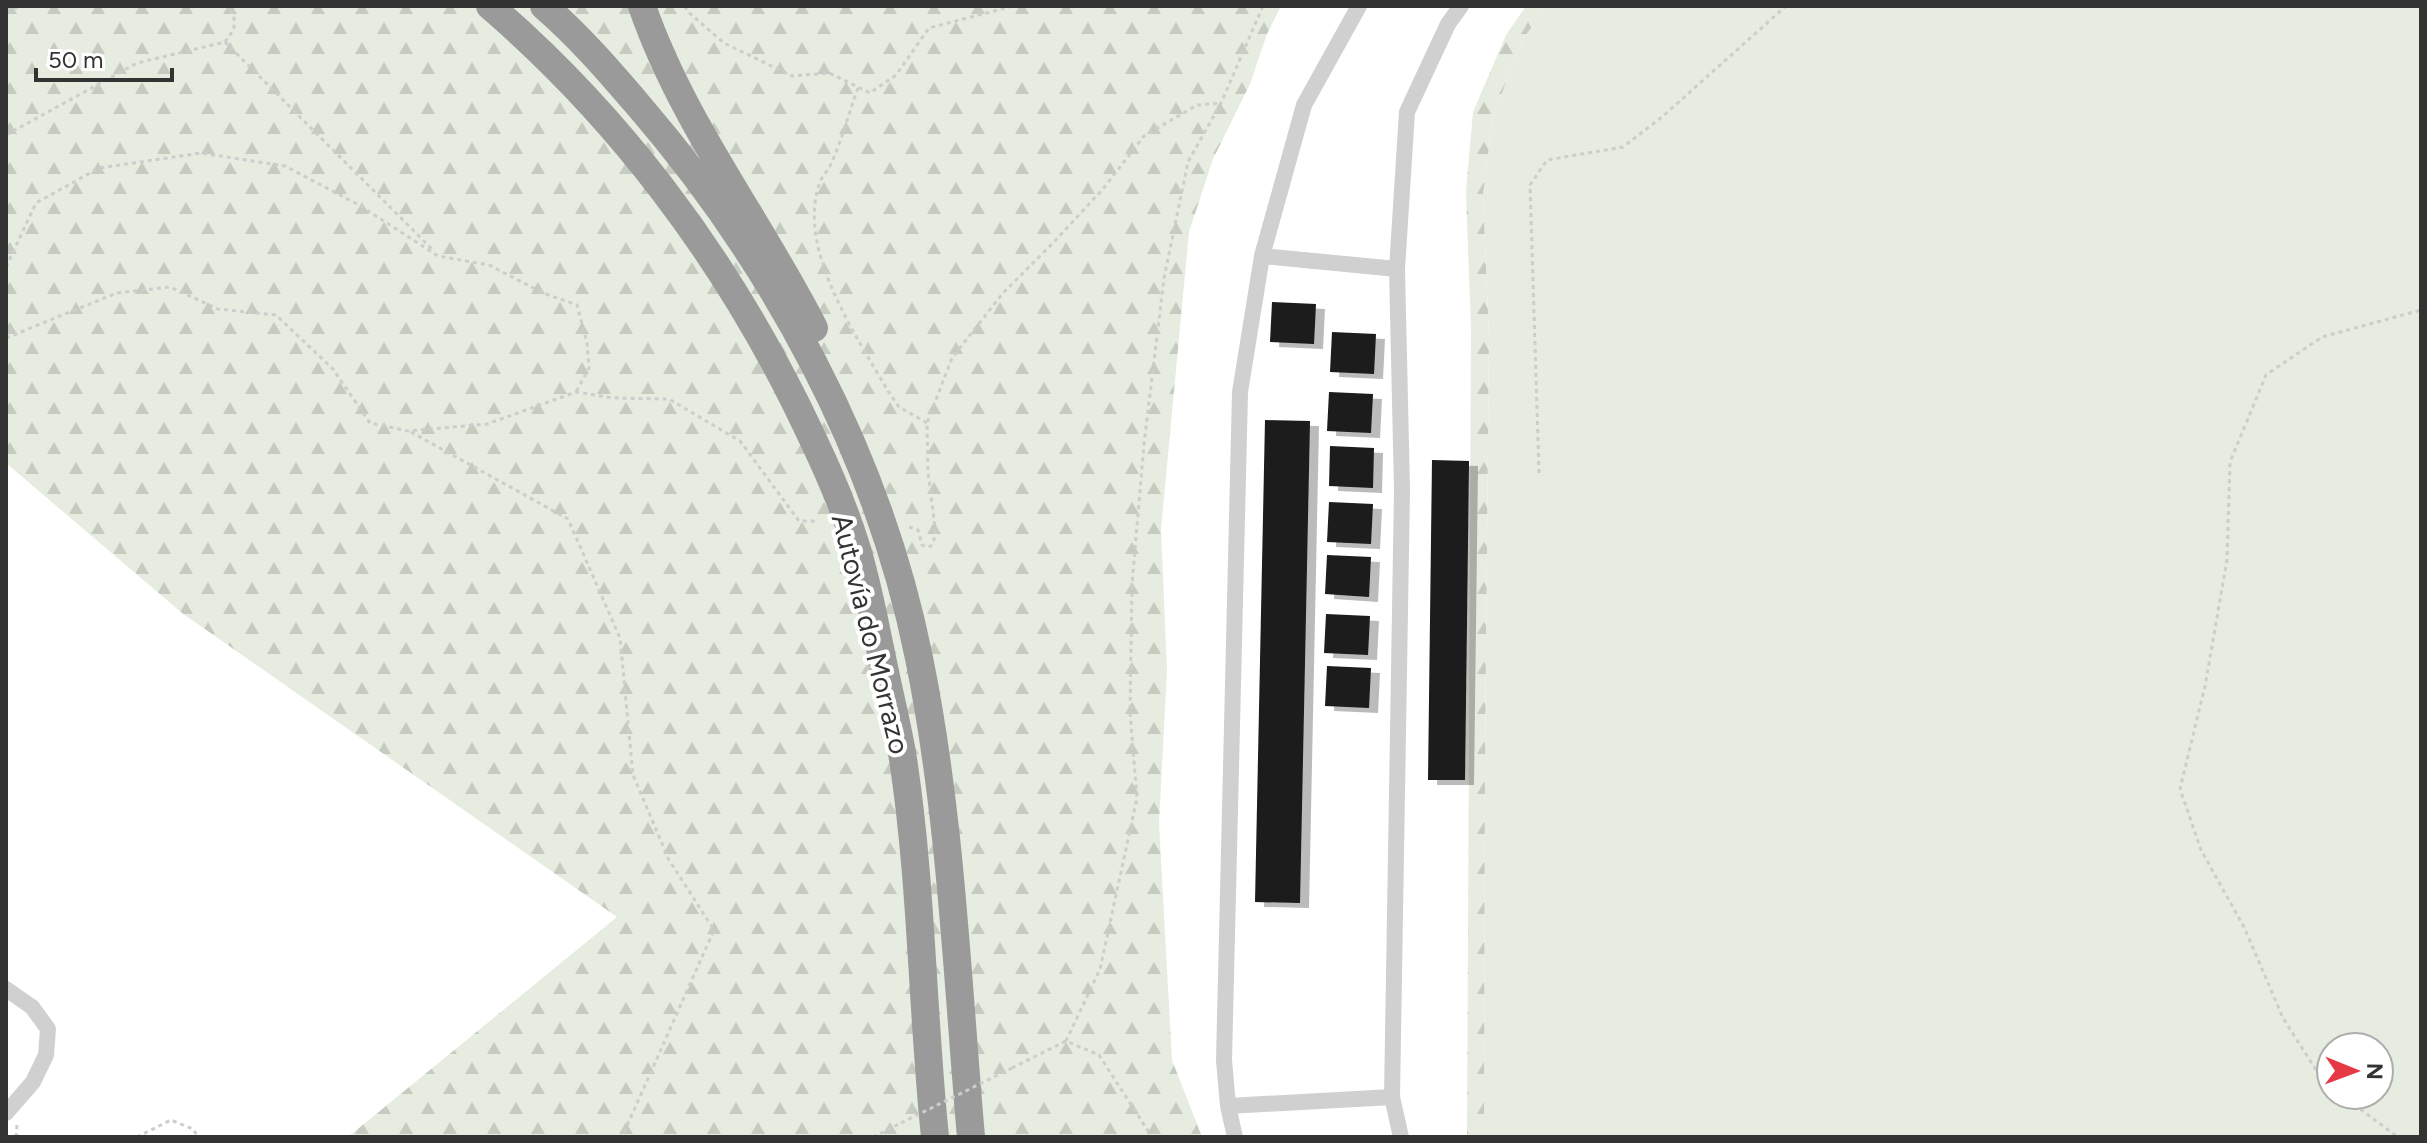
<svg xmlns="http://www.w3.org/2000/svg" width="2427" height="1143" viewBox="0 0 2427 1143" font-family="Figtree,sans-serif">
<defs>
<pattern id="forest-firs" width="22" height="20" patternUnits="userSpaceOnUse" patternTransform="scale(2)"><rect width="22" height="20" fill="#e6ecdf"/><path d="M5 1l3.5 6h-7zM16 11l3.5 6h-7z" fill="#c6cbc0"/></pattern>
<filter id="shadow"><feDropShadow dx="9" dy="5" stdDeviation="0" flood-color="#0004"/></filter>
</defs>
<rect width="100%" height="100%" fill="#fff"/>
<path fill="#e6ecdf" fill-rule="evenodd" d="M1546 6H2421V1137H1484L1485 762 1489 337 1483 195 1493 116 1522 41ZM2331 1047H2379V1095H2331Z"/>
<path fill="url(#forest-firs)" d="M6 6H1281L1267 34 1250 84 1213 159 1189 232 1161 529 1167 671 1159 823 1172 1060 1202 1137H348L617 917 182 613 6 463Z
M1526 6H1546L1522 41 1493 116 1483 195 1489 337 1485 762 1484 1137H1467L1471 330 1466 191 1473 112 1506 35Z"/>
<path fill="#1a1a1a" filter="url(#shadow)" d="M1272 302 1316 304 1314 344 1270 342Z
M1332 332 1376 334 1374 374 1330 372Z
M1329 392 1373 394 1371 433 1327 431Z
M1265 420 1310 421 1300 903 1255 902Z
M1330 446 1374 448 1373 488 1329 486Z
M1432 460 1469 461 1465 780H1428Z
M1329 502 1373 504 1371 544 1327 542Z
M1327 555 1371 557 1369 597 1325 594Z
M1326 614 1370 616 1368 655 1324 653Z
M1327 666 1371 668 1369 708 1325 706Z"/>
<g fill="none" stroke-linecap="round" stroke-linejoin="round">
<path stroke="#cdcdcd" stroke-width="3" stroke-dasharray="4 4" stroke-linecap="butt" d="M685 6 687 11 724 43 792 76 829 73 870 93 896 75 929 28 1013 6
M6 10 23 6
M225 42 433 250
M858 88C849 112 842 140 831 164 828 171 821 177 819 185 797 250 857 337 888 391L899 407 927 423
M6 135 137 63 225 42 234 29V14L226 6
M6 267 36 203 99 168 201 153 285 166 359 205 438 256 489 265 543 293 577 305 587 343 589 368 576 392
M6 338 117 293 170 287 218 309 276 315 333 369 370 423 408 431 487 424 576 392 613 398 669 399 740 441 799 521H816
M411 432 568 519 620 638 633 775 669 860 714 930 622 1137
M1539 473 1530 185 1547 160 1623 147 1662 117 1786 6
M909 527 918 530 922 545 927 547 931 546 935 537V527L928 472 927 423 952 358 1003 293 1052 244 1103 189 1144 136 1197 105 1221 103
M1066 1041 1100 969 1137 798 1130 712 1132 584 1144 444 1164 278 1188 162 1221 103 1263 6
M1012 1068 1066 1041 1099 1055 1152 1137
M2331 1088 2325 1084 2283 1018 2244 927 2201 850 2180 789 2205 686 2227 560 2230 462 2266 375 2322 337 2421 310
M2341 1095 2398 1137
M16 1137 17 1125
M137 1137 171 1120 193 1129 198 1137
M873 1137 901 1123"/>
<path stroke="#d0d0d0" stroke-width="16" d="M1262 256 1304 105 1359 6
M6 989 32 1007 48 1029 46 1055 33 1082 6 1113
M1228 1106 1392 1097
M1235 1137 1228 1106 1224 1060 1240 392 1262 256 1397 269
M1401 1137 1392 1097 1402 489 1397 269 1407 112 1448 24 1461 6"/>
<path stroke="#9a9a9a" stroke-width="28" d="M490 6C618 116 721 253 796 404 818 449 840 495 855 543 868 583 875 626 884 667 890 697 898 728 903 759 922 884 922 1011 935 1137
M544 6C579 36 609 71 639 106 774 263 878 454 919 658 951 815 957 977 971 1137
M642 6C682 122 759 220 814 328"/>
<path stroke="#cdcdcd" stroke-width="3" stroke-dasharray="4 4" stroke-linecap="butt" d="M901 1123 1012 1068"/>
</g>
<g text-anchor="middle" stroke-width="8" stroke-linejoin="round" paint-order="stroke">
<g font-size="28" fill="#333" stroke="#fff">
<text transform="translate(871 634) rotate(76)" y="10">Autovía do Morrazo</text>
</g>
</g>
<rect width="2427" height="1143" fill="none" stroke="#333333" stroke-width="16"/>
<g transform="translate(2355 1071) rotate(91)"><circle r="38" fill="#ffffff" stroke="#adadad" stroke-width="2"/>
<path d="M0-6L14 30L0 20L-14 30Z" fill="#e63946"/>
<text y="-12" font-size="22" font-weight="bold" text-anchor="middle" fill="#333333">N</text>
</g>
<path d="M36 68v12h136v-12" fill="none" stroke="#333333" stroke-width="4"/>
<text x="48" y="68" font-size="24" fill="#333333" stroke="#ffffff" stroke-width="6" paint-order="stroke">50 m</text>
</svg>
